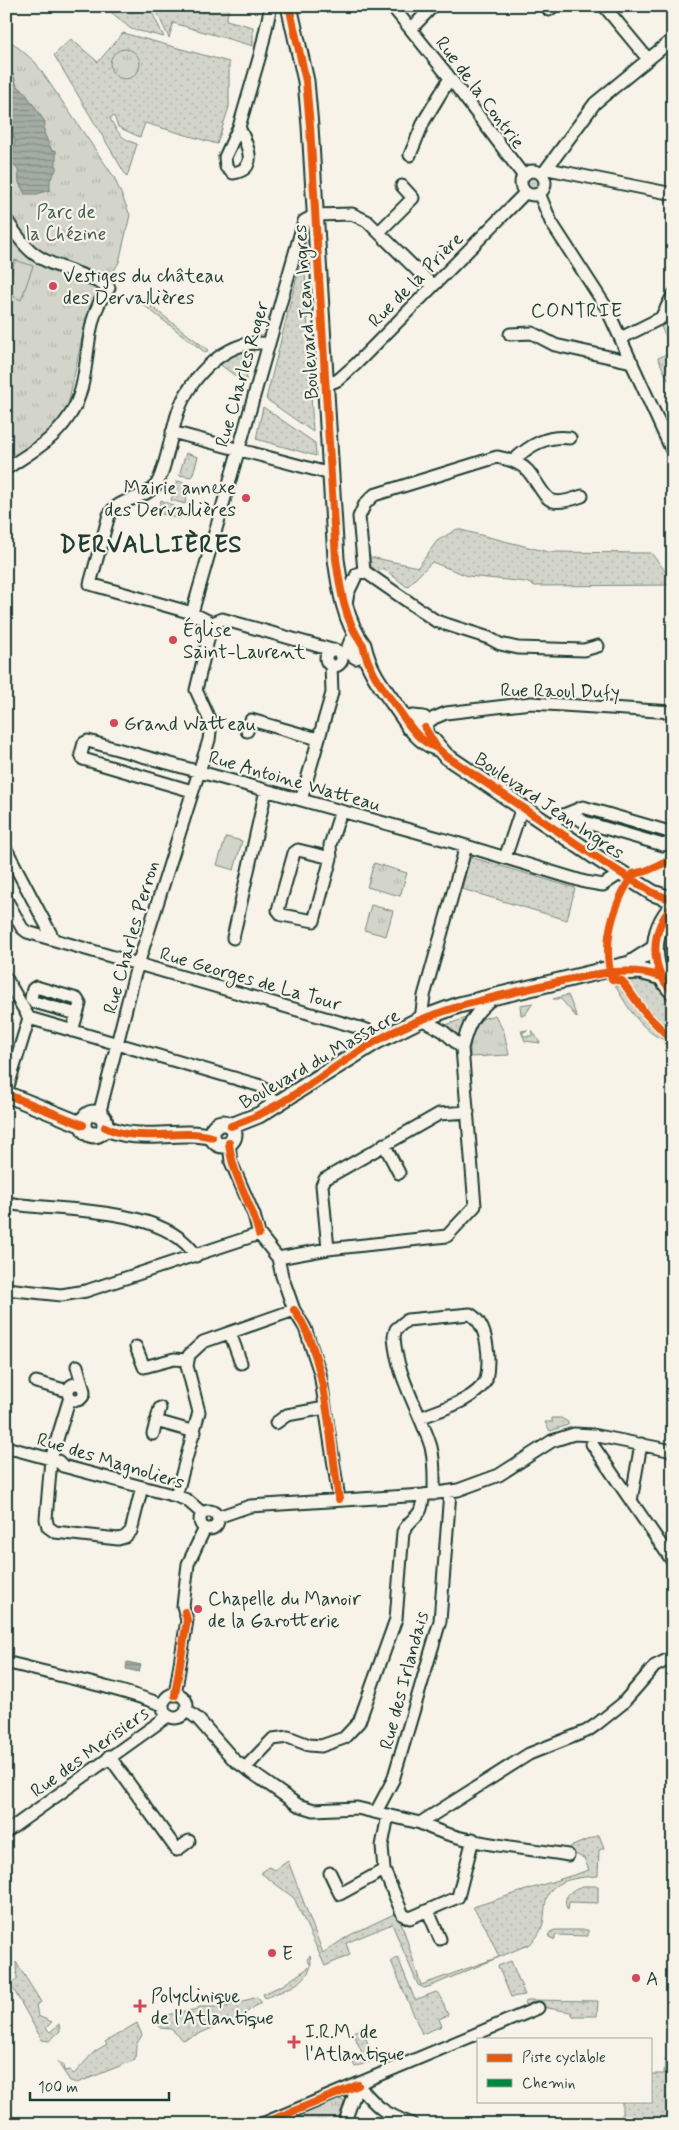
<svg xmlns="http://www.w3.org/2000/svg" width="679" height="2130" viewBox="0 0 679 2130" font-family="Mynerve,sans-serif">
<defs>
<pattern id="grass-dots" width="8" height="8" patternUnits="userSpaceOnUse" patternTransform="scale(1.25)"><rect width="8" height="8" fill="#d3d5ca"/><path d="M2 2h.1M6 6h.1" fill="none" stroke="#b5b8ae" stroke-width="1.8" stroke-linecap="round"/></pattern>
<pattern id="park-tufts" width="24" height="20" patternUnits="userSpaceOnUse" patternTransform="scale(1.25)"><rect width="24" height="20" fill="#d3d5ca"/><path d="M3 7l-1-3M5 7V3M7 7l1-3M15 17l-1-3M17 17v-4M19 17l1-3" fill="none" stroke="#b5b8ae"/></pattern>
<pattern id="water-rules" width="6" height="5" patternUnits="userSpaceOnUse" patternTransform="scale(1.25)"><rect width="6" height="5" fill="#a4ada3"/><path d="M0 2.5h6" fill="none" stroke="#858e86"/></pattern>
</defs>
<rect width="100%" height="100%" fill="#f7f3e8"/>
<filter id="ink" filterUnits="userSpaceOnUse"><feTurbulence type="fractalNoise" baseFrequency=".02" numOctaves="2"/><feDisplacementMap in="SourceGraphic" scale="10" xChannelSelector="R" yChannelSelector="G"/><feConvolveMatrix kernelMatrix="1 2 1 2 8 2 1 2 1" color-interpolation-filters="sRGB"/></filter>
<g filter="url(#ink)">
<path fill="url(#grass-dots)" stroke="#79897f" d="M104 6H149L164 37 131 29Z
M154 6H218L229 9 226 20 253 27V46L173 23 169 38Z
M123 33 229 62V107L217 144 145 123 140 137 118 127 114 116 110 118C117 133 122 139 137 144L127 177 54 55 71 39 98 62Z
M525 183a8 8 0 1 1 16 0a8 8 0 1 1-16 0Z
M304 249 313 432 266 399Z
M669 317 673 319V350L661 327 666 324Z
M255 345 245 383 218 363 227 356Z
M673 351V378L668 380 658 358Z
M263 407 315 443 316 456 256 439Z
M186 453 198 457 192 477 179 475Z
M177 481 190 484 185 504 171 500Z
M161 500 183 510 180 519 158 513Z
M457 529 548 552 651 553 667 573H673V585L535 586 526 582 468 576 432 562 407 587 383 568 377 572 370 564V557L418 567 437 541Z
M470 857 575 888 567 920 462 889Z
M673 919V978C662 959 662 938 673 919Z
M644 978 654 982 673 1004V1040L640 1004 623 980Z
M615 985 626 988 638 1005 671 1041C646 1039 626 1005 615 985Z
M568 995 577 1017V1018L561 999H553Z
M533 1003 525 1015H521L520 1005Z
M469 1017 463 1033 453 1035 440 1027Z
M528 1030 523 1032V1036H532V1030L540 1043 525 1041 521 1031Z
M364 1038 362 1042 281 1093H276Z
M552 1418H561L568 1422V1425L550 1431 545 1422H552Z
M599 1835 604 1848 599 1850 598 1876C517 1880 563 1916 530 1944L431 1986 424 1988 418 1985 392 1924 346 1943 350 1955 325 1966 294 1898 261 1873 269 1867 275 1870 288 1861 323 1953 348 1936 398 1912 421 1985 499 1957 486 1928 473 1907 589 1870 584 1858 570 1852V1847Z
M583 1886H598V1903L569 1902 568 1910C560 1897 572 1889 583 1886Z
M555 1930H588V1936L555 1935V1940L549 1937 550 1932Z
M310 1956C317 1981 284 1990 265 1998L263 1994 283 1985 311 1966 307 1959Z
M398 1958 415 2000 436 1992 439 1994 448 2015 439 2019 442 2026 422 2034 391 1961Z
M511 1961 525 1995 511 1997 498 1966Z
M16 1962 41 2002 36 2005 38 2016 52 2022 46 2028 50 2032 59 2024 60 2031 49 2041 42 2040 10 1983V1981L17 1980Z
M257 1997 261 2002 240 2017 183 2040 171 2029 160 2028 156 2017 198 2009 199 2007H224Z
M527 2000 598 2001 597 2016H573L571 2012 524 2004Z
M137 2023 142 2035 136 2045 135 2060 77 2083 70 2081 57 2061 63 2065 64 2071 69 2070 74 2074 94 2052 107 2044 105 2042Z
M362 2028 374 2060 355 2067 351 2057 362 2053 353 2032Z
M665 2060H673V2124H622V2101H650V2074H664Z"/>
<path fill="url(#park-tufts)" stroke="#79897f" d="M6 43H13L35 62 114 177 130 215 119 262 86 319 67 410 47 433 6 463Z
M110 64a15 15 0 1 1 30 0a15 15 0 1 1-30 0Z
M139 297 208 350 206 353 137 300Z
M374 863 407 873 400 896 367 887Z
M371 905 393 911 386 936 364 930Z
M495 1015 504 1032 509 1055 470 1057V1037L478 1020Z
M336 2098 349 2103 340 2124H275Z"/>
<path fill="#d3d5ca" stroke="#79897f" d="M15 260 33 266 21 300 6 293Z
M226 837 242 841 234 870 217 865Z"/>
<path fill="url(#water-rules)" stroke="#6f8077" d="M6 70 8 74H13L17 86 24 91 45 122 44 133 52 151 56 150V170L50 180V190L37 194H25L19 183 18 170 11 161 15 141 11 128V84L6 81Z
M127 1662 141 1665 139 1672 126 1669Z"/>
<g fill="none" stroke-linecap="round" stroke-linejoin="round">
<defs>
<path id="minor" d="M392 6 450 78 523 175
M604 6 648 59
M549 10 554 6
M411 29 433 6
M239 127C247 144 260 169 233 173L226 167 225 157 239 127 260 55 271 6
M410 155 424 121 450 78
M548 169 673 194
M521 183a12 12 0 1 1 24 0a12 12 0 1 1-24 0Z
M542 175 595 103 673 39
M539 193 551 222 606 307 673 453
M6 219C13 230 21 243 32 252 51 268 87 273 109 288 78 325 96 379 68 418 53 441 28 454 6 469
M379 232 413 198 402 186
M510 334 532 333 555 345 632 362
M621 338 661 318 673 295
M326 385 338 380 356 364 525 193
M172 432 331 474
M514 460C530 445 547 435 570 438
M364 571 359 517 365 504 374 495 497 457C508 459 520 462 528 471 549 497 543 510 582 496
M364 571 436 621 489 638 500 644 518 648 584 650 598 646
M346 604 348 593 357 574 364 571
M192 613 304 221 315 215 352 214 367 221 433 286
M212 623 222 619 332 650
M326 658a8 8 0 1 1 16 0a8 8 0 1 1-16 0Z
M425 725 434 718 446 713 531 703 673 712
M247 731 251 720 318 739
M192 791 83 759 81 754 84 743 88 741 453 842 585 882 603 885 618 875
M301 800 332 693 331 665
M570 813 584 822 663 845 673 841
M556 830V821L561 816 583 807 666 831 673 835
M6 849 53 938
M331 858 298 850 294 853 278 910 282 915 314 921 331 858 330 845 341 811
M505 858 522 807
M6 899 22 928 27 932 367 1030 377 1041
M233 938 266 790
M6 978 29 1018 261 1086 276 1105
M72 1031 80 1004 77 999 36 987 33 989 31 998 34 1002 77 1014
M462 1048 443 1031 421 1019 424 996 466 846
M6 1093 29 1018
M99 1115 134 977 209 740 211 723 196 690 212 623 192 613 90 584 109 515C119 497 143 501 156 485 165 473 172 429 178 412 190 376 229 336 269 344
M229 1143 231 1162 254 1215 259 1234 278 1258 282 1276 294 1310 305 1328 320 1373 339 1499
M384 1144 399 1173
M6 1203C60 1212 165 1205 196 1256
M328 1249 322 1185 325 1179 439 1114 468 1112
M278 1258 328 1249 447 1236 475 1206 462 1048C468 1024 473 1014 493 998
M6 1289 61 1295 86 1291 259 1234
M230 1333 241 1363
M136 1347 144 1367 174 1359 187 1360
M77 1366 83 1387
M36 1382 68 1391
M68 1392a8 8 0 1 1 16 0a8 8 0 1 1-16 0Z
M70 1397 51 1459 46 1519 48 1527 55 1532 118 1539 125 1537 131 1531 142 1487
M420 1418C441 1409 475 1401 486 1380 490 1361 489 1325 470 1314L407 1320 396 1329 394 1336C396 1376 420 1411 431 1447 435 1463 434 1478 434 1494
M156 1421 195 1432
M276 1423 287 1415 325 1408
M153 1434 160 1408
M592 1444 673 1562
M6 1447 58 1461 63 1466 176 1496 187 1500 202 1513
M176 1496 199 1412 187 1366 189 1355 203 1342 294 1310
M631 1501 641 1444
M200 1520a9 9 0 1 1 18 0a9 9 0 1 1-18 0Z
M218 1517 250 1506 423 1495 458 1490 499 1475 552 1441 574 1434 593 1435 673 1451
M6 1662C58 1676 113 1686 163 1705
M163 1706a12 12 0 1 1 24 0a12 12 0 1 1-24 0Z
M175 1695 187 1620 183 1606 188 1564 205 1528
M186 1710 198 1719 234 1760 298 1805 314 1810 357 1808 420 1823 529 1754 587 1731 597 1724 622 1704 655 1666 673 1657
M109 1756 177 1850 189 1841
M245 1768 273 1739 288 1737 309 1745 321 1746 344 1738 359 1722 396 1619 403 1532C413 1513 422 1521 423 1495
M376 1812 393 1780 440 1621 450 1492
M388 1815 382 1846 384 1870 403 1915 410 1918 458 1897 473 1839
M420 1823C462 1845 521 1847 568 1855
M6 1832 168 1716
M330 1873 340 1894 384 1870
M428 1911 440 1939
M358 2085C378 2108 383 2113 412 2124
M262 2124 538 2008
M344 2124 358 2085"/>
<path id="major" d="M289 6 306 81 310 126 336 559C340 588 345 622 363 645 368 669 381 686 395 705 408 723 416 740 437 748
M360 641 352 642 349 650 356 656 363 652
M409 727 413 718 423 719 425 728 422 731 416 733
M432 740 446 756 605 863 653 893 673 900
M673 906C650 930 649 968 673 992
M620 972 640 971 662 977
M6 1094 83 1125
M83 1124a11 11 0 1 1 22 0a11 11 0 1 1-22 0Z
M212 1134a11 11 0 1 1 22 0a11 11 0 1 1-22 0Z
M231 1126 259 1115 377 1041 421 1019 459 1005 630 964 655 948
M105 1127C138 1144 178 1128 212 1137"/>
</defs>
<use href="#minor" stroke="#1f3d34" stroke-width="15"/>
<use href="#major" stroke="#1f3d34" stroke-width="19"/>
<use href="#minor" stroke="#f7f3e8" stroke-width="11"/>
<use href="#major" stroke="#f7f3e8" stroke-width="15"/>
<path stroke="#00873e" stroke-width="6" stroke-dasharray="12 6" stroke-linecap="butt" d="M667 439 673 436"/>
<defs>
<path id="cycleway" d="M289 6 306 81 310 126 336 559C340 588 345 622 363 645 368 669 381 686 395 705 408 723 416 740 437 748
M425 728 437 748 446 756 605 863 653 893 673 900
M673 859 646 871 633 874C613 906 601 941 612 979L622 981 645 1013 673 1041
M673 906C650 930 649 968 673 992
M6 1094 83 1125
M231 1126C284 1109 329 1068 378 1040 435 1008 494 997 558 982 591 975 629 965 662 977
M105 1127C138 1144 178 1128 212 1137
M229 1143C232 1176 252 1203 259 1234
M294 1310C327 1354 330 1444 339 1499
M175 1695 187 1620 185 1612
M262 2124 358 2085"/>
</defs>
<use href="#cycleway" stroke="#f7f3e8" stroke-width="11"/>
<use href="#cycleway" stroke="#e8590c" stroke-width="8"/>
</g>
</g>
<g fill="#d1495b" stroke="#f7f3e8" stroke-width="2">
<circle cx="53" cy="286" r="5"/>
<circle cx="246" cy="498" r="5"/>
<circle cx="173" cy="640" r="5"/>
<circle cx="114" cy="723" r="5"/>
<circle cx="198" cy="1609" r="5"/>
<circle cx="272" cy="1953" r="5"/>
<circle cx="636" cy="1978" r="5"/>
<path d="M137.5 1998.5h5v5h5v5h-5v5h-5v-5h-5v-5h5z"/>
<path d="M291.5 2034.5h5v5h5v5h-5v5h-5v-5h-5v-5h5z"/>
</g>
<g text-anchor="middle" stroke-width="4.5" stroke-linejoin="round" paint-order="stroke">
<g font-size="19" fill="#1f3d34" stroke="#f7f3e8">
<text transform="translate(481 92) rotate(53)" y="7">Rue de la Contrie</text>
<text transform="translate(415 279) rotate(-45)" y="7">Rue de la Prière</text>
<text transform="translate(305 312) rotate(-94)" y="7">Boulevard Jean Ingres</text>
<text transform="translate(241 374) rotate(-74)" y="7">Rue Charles Roger</text>
<text transform="translate(560 690) rotate(1)" y="7">Rue Raoul Dufy</text>
<text transform="translate(295 780) rotate(16)" y="7">Rue Antoine Watteau</text>
<text transform="translate(550 805) rotate(34)" y="7">Boulevard Jean Ingres</text>
<text transform="translate(130 937) rotate(-74)" y="7">Rue Charles Perron</text>
<text transform="translate(251 978) rotate(16)" y="7">Rue Georges de La Tour</text>
<text transform="translate(319 1058) rotate(-30)" y="7">Boulevard du Massacre</text>
<text transform="translate(111 1460) rotate(17)" y="7">Rue des Magnoliers</text>
<text transform="translate(403 1680) rotate(-75)" y="7">Rue des Irlandais</text>
<text transform="translate(89 1751) rotate(-36)" y="7">Rue des Merisiers</text>
</g>
<g font-size="19" fill="#435b52" stroke="#f7f3e8">
<text x="66" y="218">Parc de<tspan x="66" dy="22">la Chézine</tspan></text>
</g>
<g font-size="19" fill="#1f3d34" stroke="#f7f3e8" text-anchor="start">
<text x="63" y="282">Vestiges du château<tspan x="63" dy="22">des Dervallières</tspan></text>
<text x="236" y="494" text-anchor="end">Mairie annexe<tspan x="236" dy="22">des Dervallières</tspan></text>
<text x="183" y="636">Église<tspan x="183" dy="22">Saint-Laurent</tspan></text>
<text x="124" y="730">Grand Watteau</text>
<text x="208" y="1605">Chapelle du Manoir<tspan x="208" dy="22">de la Garotterie</tspan></text>
<text x="282" y="1960">E</text>
<text x="646" y="1985">A</text>
<text x="151" y="2002">Polyclinique<tspan x="151" dy="22">de l'Atlantique</tspan></text>
<text x="305" y="2038">I.R.M. de<tspan x="305" dy="22">l'Atlantique</tspan></text>
</g>
<g font-size="20" letter-spacing="1" fill="#1f3d34" stroke="#f7f3e8">
<text x="577" y="317">CONTRIE</text>
</g>
<g font-size="24" font-weight="bold" letter-spacing="1" fill="#1f3d34" stroke="#f7f3e8">
<text x="151" y="552">DERVALLIÈRES</text>
</g>
</g>
<rect width="679" height="2130" fill="none" stroke="#f7f3e8" stroke-width="25"/>
<rect x="12" y="12" width="654" height="2105" fill="none" stroke="#1f3d34" stroke-width="2" filter="url(#ink)"/>
<rect x="477" y="2038" width="175" height="65" fill="#f7f3e8" stroke="#a1aaa0"/>
<rect x="487" y="2054" width="25" height="8" fill="#e8590c" stroke="#a1aaa0"/>
<text x="522" y="2062" font-size="15" fill="#1f3d34">Piste cyclable</text>
<rect x="487" y="2079" width="25" height="8" fill="#00873e" stroke="#a1aaa0"/>
<text x="522" y="2088" font-size="15" fill="#1f3d34">Chemin</text>
<path d="M30 2092v8h139v-8" fill="none" stroke="#1f3d34" stroke-width="2.5"/>
<text x="38" y="2092" font-size="15" fill="#1f3d34" stroke="#f7f3e8" stroke-width="4" paint-order="stroke">100 m</text>
</svg>
